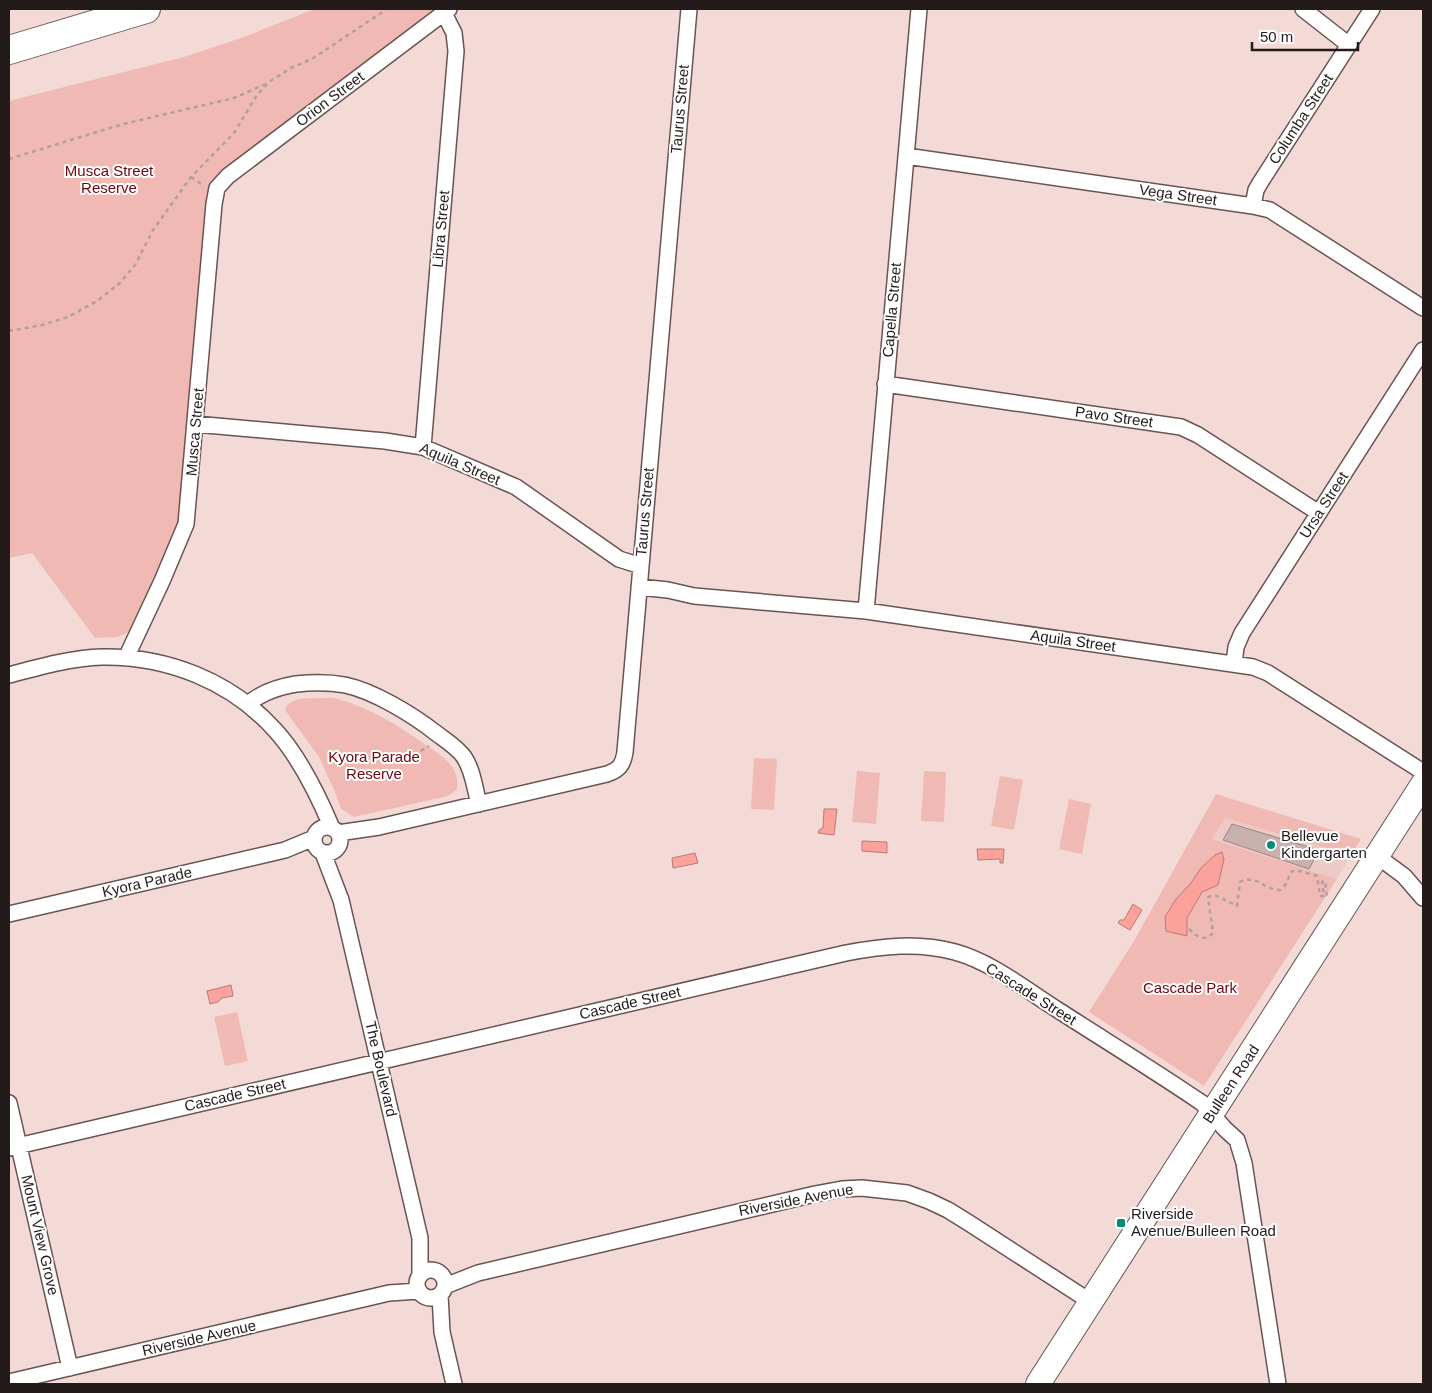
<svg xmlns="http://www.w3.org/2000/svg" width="1432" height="1393" viewBox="0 0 1432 1393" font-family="Arial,sans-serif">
<rect width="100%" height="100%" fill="#f3dad7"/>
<path fill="#eccbc7" d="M1225 818 1351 855 1337 879 1211 839Z"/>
<path fill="#f1b9b3" d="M314 9H437L228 168 217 176 212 184 179 521 176 532 130 632 116 637 95 638 32 553 9 558V101L184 57 244 37Z
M318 698C325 698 332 697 338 699 370 708 398 725 426 745 436 752 448 759 454 770 457 776 458 782 457 789L451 794 444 797 354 817 341 809 335 792 319 757 285 710C288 697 308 699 318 698Z
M754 758 777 759 774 810 751 809Z
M857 771 880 773 876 824 852 822Z
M924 771 946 772 944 822 921 821Z
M1000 776 1023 780 1014 830 991 826Z
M1216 794 1361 839 1351 855 1225 818 1212 839 1337 879 1204 1086 1089 1012 1134 941Z
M1069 799 1091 804 1082 854 1059 849Z
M237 1012 248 1061 225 1066 214 1017Z"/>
<path fill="#faa29b" stroke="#ba7a74" d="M824 809H837L834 835 818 833 819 830 823 828Z
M862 841 887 842V853L862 851Z
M977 849H1004L1003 863H1000V859L978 860Z
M1222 852 1224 859 1218 885 1202 892 1187 918V936L1166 931 1165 917 1176 899 1191 883 1201 868 1215 855Z
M695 853 698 863 673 868 672 858Z
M1133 904 1142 910 1130 930 1118 923 1120 920H1124Z
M231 985 233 996 222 998 218 1002 210 1004 207 991Z"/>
<path fill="#c9b1af" stroke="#9b8482" d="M1232 824 1319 850 1309 869 1223 840Z"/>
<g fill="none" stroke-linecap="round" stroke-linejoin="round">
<defs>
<path id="street" d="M1303 9 1349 45
M906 156 1253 206 1270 210 1423 308
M1253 206 1256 190 1260 183 1372 9
M885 384 1181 427 1198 435 1319 513
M195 424 385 441 423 447 516 487 619 559 641 566
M423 447 456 51 454 33 444 13
M639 587 668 590 694 596 866 611 1253 667 1268 673 1423 772
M866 611 919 9
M126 658 162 581 186 524 214 204 217 188 228 176 449 9
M1234 664 1236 647 1242 633 1423 350
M9 675C39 667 70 658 102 657 167 656 231 681 275 730 299 756 318 795 332 828
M248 704C262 692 278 687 296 684 313 682 329 682 345 685 374 691 413 715 436 733 445 740 457 747 464 757 473 770 475 790 479 804
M314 840a13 13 0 1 1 26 0a13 13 0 1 1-26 0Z
M338 833 379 827 607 774C619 770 623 765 625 752L689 9
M323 853 341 900 420 1238V1275
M1377 856 1404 876 1423 898
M9 914 285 850 314 838
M9 1103 70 1368
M9 1148 846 953C883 946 918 942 955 952 992 962 1026 990 1058 1010 1106 1041 1155 1071 1202 1103L1225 1129 1237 1140 1244 1163 1278 1384
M417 1284a14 14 0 1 1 28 0a14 14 0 1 1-28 0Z
M445 1286 478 1273 815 1194 842 1189 862 1188 907 1193 929 1201 948 1210 969 1223 1091 1302
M440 1295 442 1332 454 1384
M9 1382 389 1293 419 1291"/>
<path id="primary" d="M1038 1384 1423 784"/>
<path id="highway" d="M9 50 146 9"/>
</defs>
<use href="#street" stroke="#695452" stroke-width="18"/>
<use href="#primary" stroke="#695452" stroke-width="26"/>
<use href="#highway" stroke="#695452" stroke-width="30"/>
<path stroke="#b39f9d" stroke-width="2.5" stroke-dasharray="4 4" stroke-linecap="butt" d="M9 159 123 124 234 98 268 83
M191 177 204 186
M9 331 42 325 68 317 97 301 120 283 135 265 153 230 191 177 234 133 257 95 269 82 291 68 312 59 387 9
M400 763 429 746
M1189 929C1197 937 1205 942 1213 933L1208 897 1215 895 1237 906 1240 882C1257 874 1262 889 1280 890L1286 884 1291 872 1296 870 1317 876 1320 896H1324L1322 882 1325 881 1327 898"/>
<use href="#street" stroke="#fff" stroke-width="15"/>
<use href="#primary" stroke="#fff" stroke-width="24"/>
<use href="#highway" stroke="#fff" stroke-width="28"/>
</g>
<g fill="#028d75" stroke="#fff" stroke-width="2">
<circle cx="1271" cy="845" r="5"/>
<rect x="1116" y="1218" width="10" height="10" rx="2.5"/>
</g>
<g text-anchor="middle" stroke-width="4" stroke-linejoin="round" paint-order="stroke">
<g font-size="15" fill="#231b1a" stroke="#fff">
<text transform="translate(330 99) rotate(-37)" y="5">Orion Street</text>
<text transform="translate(680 109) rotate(-85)" y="5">Taurus Street</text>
<text transform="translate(1301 119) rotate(-57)" y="5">Columba Street</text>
<text transform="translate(1178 195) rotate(8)" y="5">Vega Street</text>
<text transform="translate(441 229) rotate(-85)" y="5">Libra Street</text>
<text transform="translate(892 310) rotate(-85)" y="5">Capella Street</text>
<text transform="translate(1114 417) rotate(8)" y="5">Pavo Street</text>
<text transform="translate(195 432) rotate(-85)" y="5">Musca Street</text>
<text transform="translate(460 464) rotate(23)" y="5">Aquila Street</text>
<text transform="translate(1324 505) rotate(-57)" y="5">Ursa Street</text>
<text transform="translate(645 512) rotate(-85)" y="5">Taurus Street</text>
<text transform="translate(1073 641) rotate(8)" y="5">Aquila Street</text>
<text transform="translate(147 882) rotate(-13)" y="5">Kyora Parade</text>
<text transform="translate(1031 994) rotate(32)" y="5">Cascade Street</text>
<text transform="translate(630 1003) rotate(-13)" y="5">Cascade Street</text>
<text transform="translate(381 1069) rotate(77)" y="5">The Boulevard</text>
<text transform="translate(1231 1084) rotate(-57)" y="5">Bulleen Road</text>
<text transform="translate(235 1095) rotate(-13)" y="5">Cascade Street</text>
<text transform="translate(796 1200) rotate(-11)" y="5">Riverside Avenue</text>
<text transform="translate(40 1235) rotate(77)" y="5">Mount View Grove</text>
<text transform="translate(199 1338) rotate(-13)" y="5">Riverside Avenue</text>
</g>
<g font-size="15" fill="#70050f" stroke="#fff">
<text x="109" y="176">Musca Street<tspan x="109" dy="17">Reserve</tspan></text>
<text x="374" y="762">Kyora Parade<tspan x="374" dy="17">Reserve</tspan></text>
<text x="1190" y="993">Cascade Park</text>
</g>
<g font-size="15" fill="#231b1a" stroke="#fff" text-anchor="start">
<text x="1281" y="841">Bellevue<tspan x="1281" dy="17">Kindergarten</tspan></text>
<text x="1131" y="1219">Riverside<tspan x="1131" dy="17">Avenue/Bulleen Road</tspan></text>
</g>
</g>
<rect width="1432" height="1393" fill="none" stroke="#231b1a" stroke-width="20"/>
<path d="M1252 42v8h106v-8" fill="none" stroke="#231b1a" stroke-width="2.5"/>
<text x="1260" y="42" font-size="15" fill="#231b1a" stroke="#ffffff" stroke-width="4" paint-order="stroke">50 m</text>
</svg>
